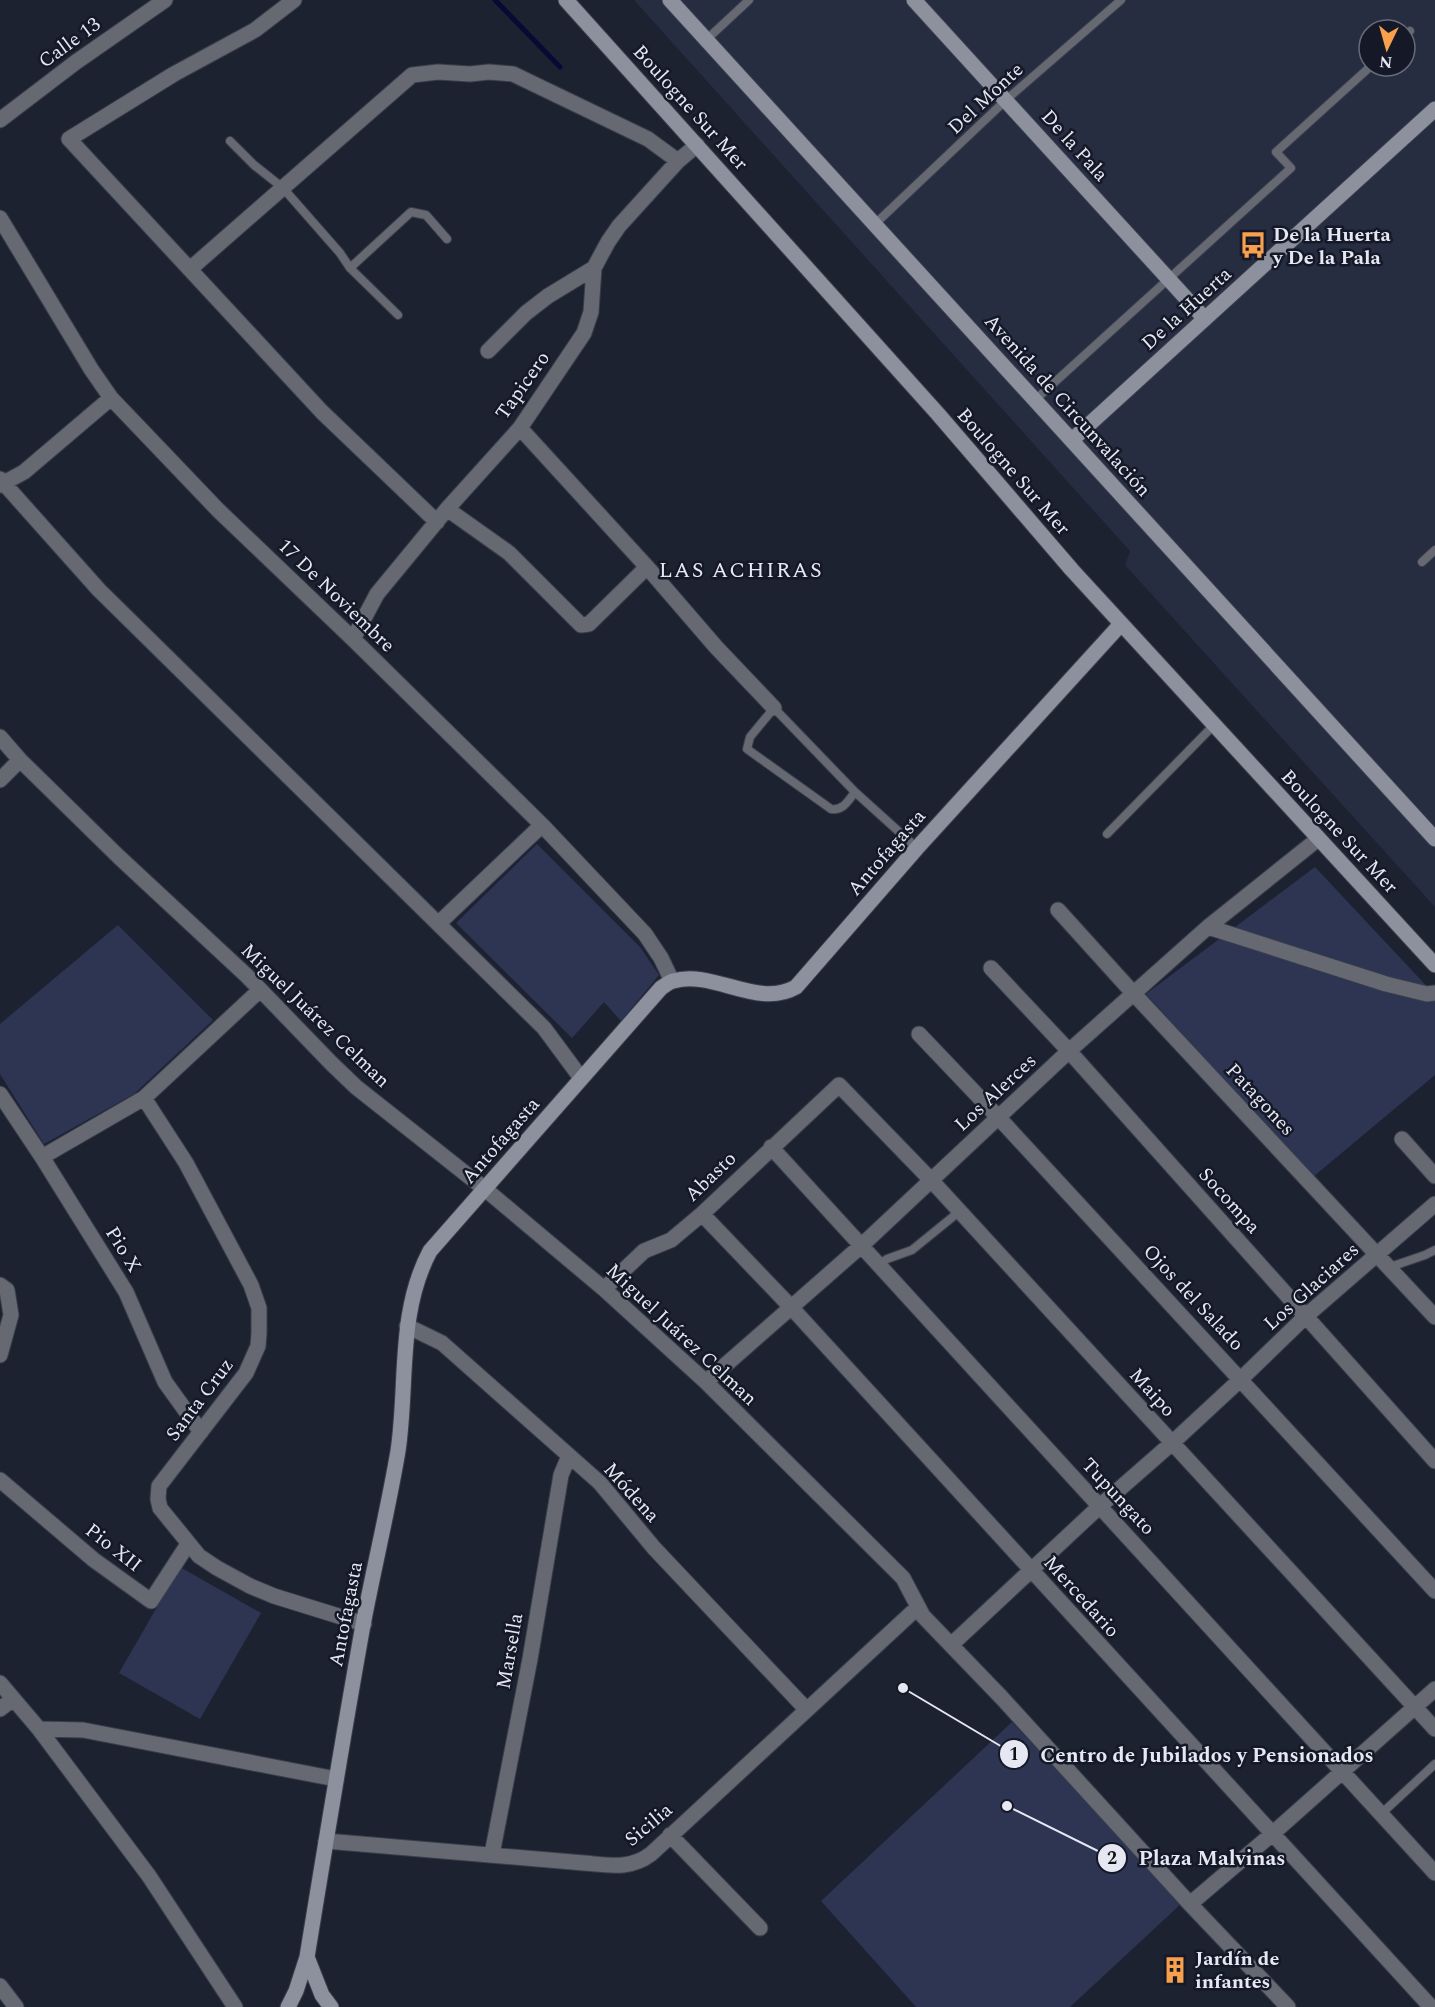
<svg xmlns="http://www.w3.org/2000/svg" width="1435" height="2007" viewBox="0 0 1435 2007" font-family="Spectral,serif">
<rect width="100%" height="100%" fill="#1d2231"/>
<path fill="#262d41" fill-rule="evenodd" d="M634 0H1435V907L1125 565 1130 551ZM1369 30H1405V66H1369Z"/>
<path fill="#2d3553" d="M537 844 640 947 659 975 621 1021 604 1002 572 1038 456 923Z
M1315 867 1435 995V1075L1313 1177 1146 994Z
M118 925 213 1020 134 1094 44 1144 0 1074V1024Z
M180 1567 261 1613 200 1719 119 1673Z
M1012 1722 1182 1903 1070 2007H916L821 1901Z"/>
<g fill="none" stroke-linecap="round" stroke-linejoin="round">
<path stroke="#070b34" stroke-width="5" d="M495 0 560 67"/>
<defs>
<path id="lane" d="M1405 35 1410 31
M706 40 749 0
M230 141 254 165 283 188 340 253 350 268 398 315
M875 224 1006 100 1121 0
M350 268 411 212 426 215 447 239
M1035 400 1291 168 1276 152 1371 66
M1422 562 1435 550
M855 792C848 801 843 811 831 809L747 749 750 737 774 708 855 792 917 848
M1107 834 1214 725
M878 1265 887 1259 912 1250 960 1211
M1390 1267 1425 1255 1435 1250
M1381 1814 1435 1764"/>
<path id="street" d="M294 0 255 30 174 74 69 139 322 412 437 522
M0 120 76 62 165 0
M0 218 91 369 111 398 218 510 353 639 542 825 645 934 661 958 672 981
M190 269 412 75 438 72 470 74 489 72 513 74 648 139 678 161
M488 351 526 313 548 296 594 268
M520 428 647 567 716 647 774 708
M0 479 99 590 544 1028 581 1078
M0 485 24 472 111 398
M447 509 509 553 581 625 589 624 647 567
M353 639 377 594 447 509 520 428 584 333 591 312 594 268 608 242 619 226 678 161 697 145
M0 737 20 760 119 857 247 976 331 1063 356 1087 485 1189 604 1289 706 1382 903 1578 923 1616 1002 1698 1190 1904 1288 2007
M0 780 20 760
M1058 910 1134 994 1435 1317
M439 923 542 825
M1208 927 1386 984 1427 994 1435 993
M991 968 1069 1051 1435 1461
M919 1034 999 1118 1435 1591
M0 1094 42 1157 126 1292 165 1382 201 1432
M144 1098 186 1163 251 1285 259 1308V1333L258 1346 246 1373 159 1486 158 1499 160 1508 199 1556 217 1568 250 1586 274 1596 364 1624
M1402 1139 1435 1176
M771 1147 1435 1873
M42 1157 144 1098 260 990
M702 1214 790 1306 1431 2007
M0 1285 7 1290 11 1315 0 1355
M604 1289 644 1251 671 1240 702 1214 839 1085 931 1180 1435 1729
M407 1326 442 1343 600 1483 654 1548 806 1709
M706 1382 861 1246 1069 1051 1208 927 1318 839
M0 1480 94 1560 151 1601 188 1544
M951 1645 1100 1506 1172 1443 1241 1379 1306 1316 1435 1204
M0 1683 39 1729 149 1876 235 2007
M0 1709 13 1699
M39 1729 83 1730 336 1779
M670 1835 760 1928
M326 1841 584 1863C608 1865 630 1870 651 1854L917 1608
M492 1854 530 1659 561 1475 569 1456
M1190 1904 1271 1835 1435 1689
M0 1986 16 2007"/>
<path id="secondary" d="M566 0 938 414 1072 570 1435 965
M670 0 1435 839
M914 0 1205 319
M1072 440 1435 109
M307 1957 322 1995 331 2007
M288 2007 296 1991 307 1957C325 1847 343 1736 363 1625 374 1567 388 1510 398 1451 408 1384 397 1313 430 1251L661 988C664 986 669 982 673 981 713 969 757 1009 796 987L917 848 1121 624"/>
</defs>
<use href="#lane" stroke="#393e4c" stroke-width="10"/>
<use href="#street" stroke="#393e4c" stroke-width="17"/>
<use href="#secondary" stroke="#393e4c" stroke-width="17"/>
<use href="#lane" stroke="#666971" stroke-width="8"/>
<use href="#street" stroke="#666971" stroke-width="15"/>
<use href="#secondary" stroke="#8d919e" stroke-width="15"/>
</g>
<defs>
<symbol id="bus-bare" viewBox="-9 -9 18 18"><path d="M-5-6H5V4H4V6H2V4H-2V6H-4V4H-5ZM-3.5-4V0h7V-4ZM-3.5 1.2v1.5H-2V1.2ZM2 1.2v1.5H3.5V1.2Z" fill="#f9a04d" stroke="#141827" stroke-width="2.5" paint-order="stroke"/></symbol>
<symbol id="building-bare" viewBox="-9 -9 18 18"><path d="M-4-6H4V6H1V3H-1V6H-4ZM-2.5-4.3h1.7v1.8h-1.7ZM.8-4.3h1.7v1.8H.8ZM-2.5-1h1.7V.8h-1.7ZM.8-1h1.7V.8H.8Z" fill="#f9a04d" stroke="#141827" stroke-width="2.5" paint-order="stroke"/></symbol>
</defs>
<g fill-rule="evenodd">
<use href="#bus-bare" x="1234" y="226" width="38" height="38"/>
<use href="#building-bare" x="1156" y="1951" width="38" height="38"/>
</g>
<g text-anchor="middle" stroke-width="5" stroke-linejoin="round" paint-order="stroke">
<g font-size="20" fill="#e5e8f3" stroke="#141827">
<text transform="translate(69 42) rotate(-36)" y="7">Calle 13</text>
<text transform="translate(985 98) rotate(-43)" y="7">Del Monte</text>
<text transform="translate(691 107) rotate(48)" y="7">Boulogne Sur Mer</text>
<text transform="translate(1075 145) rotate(48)" y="7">De la Pala</text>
<text transform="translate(1186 308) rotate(-42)" y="7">De la Huerta</text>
<text transform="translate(522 385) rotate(-55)" y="7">Tapicero</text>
<text transform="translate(1068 405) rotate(48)" y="7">Avenida de Circunvalación</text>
<text transform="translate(1014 471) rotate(49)" y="7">Boulogne Sur Mer</text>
<text transform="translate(337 595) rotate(44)" y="7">17 De Noviembre</text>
<text transform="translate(1340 831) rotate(47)" y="7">Boulogne Sur Mer</text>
<text transform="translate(886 852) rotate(-49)" y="7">Antofagasta</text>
<text transform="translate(316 1015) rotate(44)" y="7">Miguel Juárez Celman</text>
<text transform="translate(995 1092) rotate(-43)" y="7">Los Alerces</text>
<text transform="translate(1261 1099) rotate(47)" y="7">Patagones</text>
<text transform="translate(500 1140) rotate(-49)" y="7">Antofagasta</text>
<text transform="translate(710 1176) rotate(-44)" y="7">Abasto</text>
<text transform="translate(1230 1200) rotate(48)" y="7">Socompa</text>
<text transform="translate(124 1249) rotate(58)" y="7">Pio X</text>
<text transform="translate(1311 1286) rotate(-42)" y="7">Los Glaciares</text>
<text transform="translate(1194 1297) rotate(47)" y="7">Ojos del Salado</text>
<text transform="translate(682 1334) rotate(43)" y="7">Miguel Juárez Celman</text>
<text transform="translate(1153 1392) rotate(48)" y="7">Maipo</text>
<text transform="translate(199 1399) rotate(-53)" y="7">Santa Cruz</text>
<text transform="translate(632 1492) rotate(48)" y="7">Módena</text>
<text transform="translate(1119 1496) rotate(47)" y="7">Tupungato</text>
<text transform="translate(114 1547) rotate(38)" y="7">Pio XII</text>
<text transform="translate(1082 1596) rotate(48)" y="7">Mercedario</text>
<text transform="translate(345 1614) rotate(-79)" y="7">Antofagasta</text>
<text transform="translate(509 1651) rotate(-80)" y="7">Marsella</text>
<text transform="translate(648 1824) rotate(-40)" y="7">Sicilia</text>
</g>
<g font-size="20" font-weight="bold" fill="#e5e8f3" stroke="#141827" text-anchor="start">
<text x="1273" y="241">De la Huerta<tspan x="1273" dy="23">y De la Pala</tspan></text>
<text x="1195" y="1965">Jardín de<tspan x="1195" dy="23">infantes</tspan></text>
</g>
<g font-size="22" letter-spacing="1.5" fill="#e5e8f3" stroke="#141827">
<text x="741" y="577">LAS ACHIRAS</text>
</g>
</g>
<path fill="none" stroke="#e5e8f3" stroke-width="2" d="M903 1688L1014 1754M1007 1806L1112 1858"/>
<g fill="#e5e8f3" stroke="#141827" stroke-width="2">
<circle cx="903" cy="1688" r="6"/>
<circle cx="1007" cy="1806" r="6"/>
<circle cx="1014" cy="1754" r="15"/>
<circle cx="1112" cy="1858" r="15"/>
</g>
<g font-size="18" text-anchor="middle" font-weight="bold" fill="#111">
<text x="1014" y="1760">1</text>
<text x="1112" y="1864">2</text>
</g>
<g font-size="21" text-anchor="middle" font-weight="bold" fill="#e5e8f3" stroke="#141827" stroke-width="5" stroke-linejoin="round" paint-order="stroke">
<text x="1207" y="1762">Centro de Jubilados y Pensionados</text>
<text x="1212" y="1865">Plaza Malvinas</text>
</g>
<g transform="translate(1387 48) rotate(185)"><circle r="28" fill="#141827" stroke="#686b79" stroke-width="1.5"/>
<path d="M0-4.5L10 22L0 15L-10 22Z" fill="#f9a04d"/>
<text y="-9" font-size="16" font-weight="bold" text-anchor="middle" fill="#e5e8f3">N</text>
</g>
</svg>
